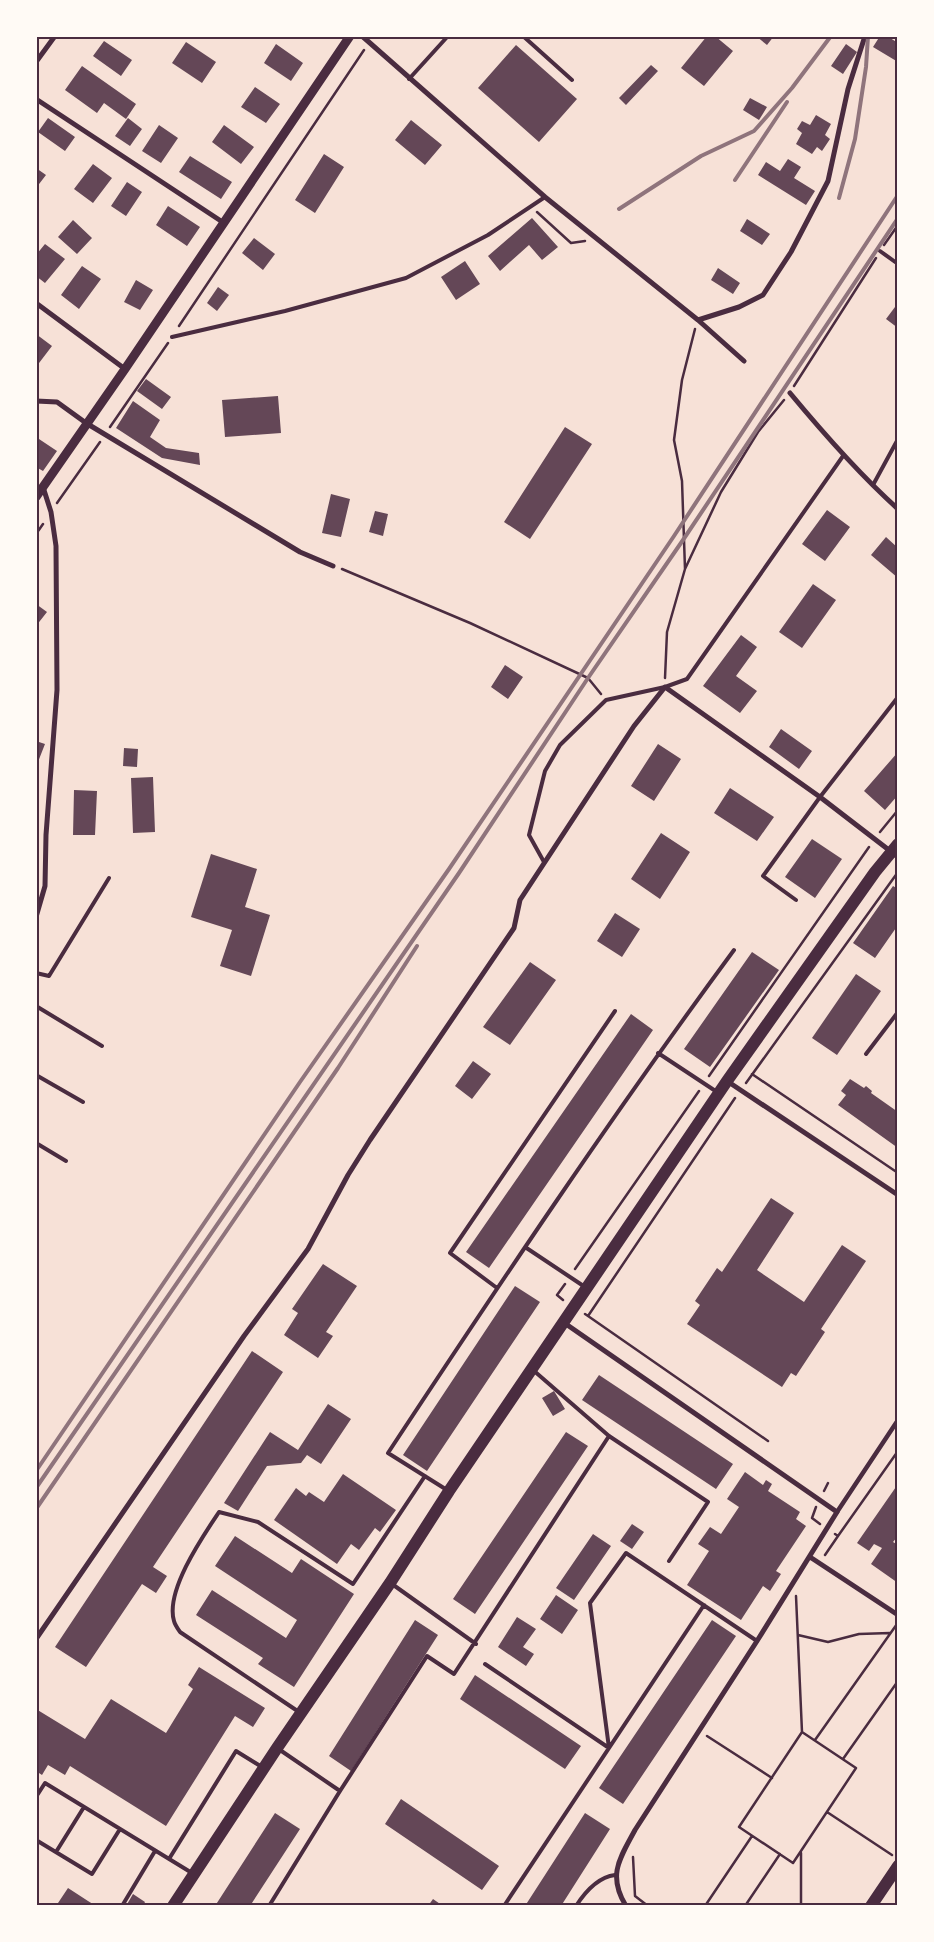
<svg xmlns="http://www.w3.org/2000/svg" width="934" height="1942" viewBox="0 0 934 1942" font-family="'IBM Plex Sans',sans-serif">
<rect width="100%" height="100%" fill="#f7e1d7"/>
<path fill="#644757" d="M707 36H715L733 51 704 86 681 68Z
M756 36H774L767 45Z
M880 36H887L898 43V62L873 47Z
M104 41 132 60 121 76 93 56Z
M186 42 216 62 202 83 172 63Z
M276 44 303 63 291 81 264 63Z
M846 44 857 52 843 74 831 66Z
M516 45 577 99 539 142 478 88Z
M651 65 658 71 626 105 619 98Z
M82 66 136 104 126 119 104 103 97 113 65 90Z
M255 87 280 104 266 123 241 107Z
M750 98 767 107 759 120 743 110Z
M816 115 831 124 825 135 830 139 822 151 817 147 812 154 796 144 802 133 797 129 802 121 810 125Z
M48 118 75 137 65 151 38 132Z
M128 118 142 129 130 146 115 136Z
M411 120 442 145 425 165 395 140Z
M159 125 178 138 161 163 142 151Z
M224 125 254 147 241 164 212 142Z
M324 154 344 167 315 213 295 200Z
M190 156 232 182 221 199 179 172Z
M788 159 801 167 794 178 815 191 806 205 758 175 766 162 780 171Z
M93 164 112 178 93 203 74 189Z
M36 168 46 175 36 188Z
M127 182 142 192 126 216 111 206Z
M168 206 200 227 187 246 156 225Z
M532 218 558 247 542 260 529 245 500 271 488 256Z
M747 219 770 234 762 245 740 231Z
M73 220 92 238 77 254 58 237Z
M254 238 275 254 263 270 242 253Z
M45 244 65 259 45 283 36 276V255Z
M465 261 480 284 456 300 441 277Z
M82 266 101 279 79 309 61 295Z
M718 268 740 283 733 294 711 280Z
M136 280 153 290 140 310 124 302Z
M218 287 229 295 217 311 207 303Z
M898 303V328L886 319Z
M36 334 52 346 36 367Z
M146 379 171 397 162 409 137 391Z
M278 396 281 433 225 437 222 400Z
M133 401 160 420 150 437 166 448 199 453 200 465 162 458 116 428Z
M565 427 592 444 530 539 504 522Z
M36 437 57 451 43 471 36 467Z
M331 494 350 499 341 537 322 533Z
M827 510 850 527 825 561 802 544Z
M375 511 388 514 383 536 369 532Z
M886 537 898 548V578L871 555Z
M813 584 836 600 802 648 779 632Z
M36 604 47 612 36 626Z
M741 635 757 647 736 676 757 691 740 713 703 686Z
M505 665 523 677 508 699 491 687Z
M781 729 812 751 799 769 769 747Z
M36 741 45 744 36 767Z
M658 744 681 759 654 801 631 786Z
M124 748 138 749 137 767 123 766Z
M898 752V795L885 810 864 791Z
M153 777 155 832 133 833 131 778Z
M730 788 774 817 757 841 714 813Z
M74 790 97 791 95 835H73Z
M661 833 690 852 660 899 631 879Z
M812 839 842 859 815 898 785 877Z
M211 854 257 869 245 907 270 915 251 976 220 966 232 930 191 917Z
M893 886 898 889V925L875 958 853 943Z
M615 913 640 929 622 957 597 941Z
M752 952 779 970 710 1067 684 1049Z
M530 962 556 980 510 1045 483 1027Z
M856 974 881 991 837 1055 812 1038Z
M631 1014 653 1030 489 1268 466 1252Z
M473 1061 491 1074 472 1099 455 1086Z
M850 1079 864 1088 866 1086 872 1091 871 1093 898 1112V1148L838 1105 846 1095 841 1091Z
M771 1198 794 1213 757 1270 804 1302 842 1245 866 1261 821 1329 825 1332 796 1376 791 1373 782 1387 687 1324 700 1305 695 1301 717 1268 722 1272Z
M323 1264 357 1286 326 1332 333 1336 318 1358 284 1335 298 1313 292 1309Z
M515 1286 540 1302 427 1471 403 1455Z
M252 1351 283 1372 153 1567 167 1576 156 1593 142 1584 86 1667 55 1647Z
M599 1375 733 1464 716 1489 582 1400Z
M554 1391 565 1409 553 1416 542 1398Z
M328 1404 351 1419 321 1464 307 1455 301 1463 267 1466 238 1511 224 1503 270 1432 298 1450Z
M566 1432 588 1446 475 1614 453 1599Z
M745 1472 763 1485 766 1480 772 1484 768 1491 800 1512 796 1519 806 1526 776 1571 781 1574 770 1591 763 1586 741 1620 687 1585 709 1551 698 1544 710 1527 721 1534 739 1507 727 1499Z
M343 1474 396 1510 380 1532 375 1528 359 1550 351 1544 337 1564 274 1520 296 1488 306 1496 309 1492 324 1502Z
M898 1484V1536L893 1542 898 1545V1583L871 1564 882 1548 874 1544 869 1551 857 1543Z
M632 1524 644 1532 632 1549 620 1541Z
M593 1534 611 1546 574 1600 556 1588Z
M235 1536 292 1573 301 1559 354 1594 294 1687 258 1664 263 1658 196 1615 212 1590 286 1638 297 1620 215 1566Z
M556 1595 578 1610 562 1634 540 1619Z
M517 1617 536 1629 523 1647 534 1654 526 1666 498 1647Z
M415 1620 438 1635 351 1771 329 1756Z
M712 1620 736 1636 623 1804 599 1788Z
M199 1667 265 1708 253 1727 235 1716 166 1826 70 1766 65 1775 48 1765 42 1775 36 1771V1709L85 1739 111 1699 166 1733 193 1689 188 1685Z
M475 1675 581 1746 565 1769 460 1699Z
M401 1799 499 1866 482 1890 385 1824Z
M275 1813 300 1829 250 1906H215Z
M585 1813 610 1829 561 1906H525Z
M68 1888 88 1901 96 1906H56Z
M133 1894 145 1902 143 1906H126Z
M433 1899 443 1906H428Z"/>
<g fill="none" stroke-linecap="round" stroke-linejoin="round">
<path stroke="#4a2c40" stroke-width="2.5" d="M537 212 571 243 585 241
M884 245 898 225
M179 326 364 50
M794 386 876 258
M110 427 168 343
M57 503 100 442
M36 534 43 524
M342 569 470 623 588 678 601 694
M685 569 721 492 758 432 784 400
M665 678 667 632 685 569 682 481 674 440 682 380 695 329
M880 832 898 810
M752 1074 898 1173
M709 1076 869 847
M746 1083 898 872
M575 1269 699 1091
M563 1300 557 1295 565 1284
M585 1314 588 1316 735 1098
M588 1316 768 1441
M824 1491 828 1483
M816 1507 812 1518 820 1524
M838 1536 898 1451
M825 1555 838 1536 835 1534
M796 1596 802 1732 739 1827 793 1863 856 1768 802 1732
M798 1635 828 1642 859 1634 890 1633
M707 1736 772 1778
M815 1740 897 1624
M843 1759 898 1681
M827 1812 892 1855
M801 1853V1906
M633 1857 635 1896 648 1906
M705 1906 752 1836
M745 1906 780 1854"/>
<path stroke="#4a2c40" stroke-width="4" d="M523 36 572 80
M409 79 448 36
M880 251 898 264
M172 337 285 311 406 278 488 235 545 197
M873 485 898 439
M544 862 529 835 545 771 560 745 606 700 665 687 687 679 843 456
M796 900 763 876 820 797 898 697
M36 973 49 976 109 878
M36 1006 102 1046
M658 1053 717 1092
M866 1054 898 1012
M36 1075 83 1102
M36 1143 66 1161
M525 1247 585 1287
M497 1288 450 1253 615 1011
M533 1370 609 1436 708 1502 669 1561
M447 1490 388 1453C500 1283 613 1114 734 950
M392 1584 476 1644
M485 1664 609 1748 590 1603 626 1553 757 1641
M299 1712 180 1632C178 1629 175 1625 174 1621 165 1591 203 1536 219 1512L258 1522 353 1584 425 1476
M280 1750 340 1791
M36 1797 45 1783 192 1873
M36 1840 92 1874 120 1829
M56 1852 84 1807
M169 1859 236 1751 262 1767
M122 1906 155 1851
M269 1906 340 1791 427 1656 454 1674 609 1436
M504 1906 704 1605
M576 1906C585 1892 599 1877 615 1875"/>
<path stroke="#4a2c40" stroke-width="4.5" d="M837 1512 898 1420"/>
<path stroke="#4a2c40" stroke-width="5" d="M362 36 545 197 698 320 744 361
M36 62 55 36
M36 99 224 223
M36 303 125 369
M698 320 739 307 763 295 791 252 828 181 848 89 865 36
M790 393C824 434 858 473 898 509
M36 401 57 402 86 423 300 552 333 566
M36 917 45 886 46 835 57 690 56 546 51 512 43 487
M727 1081 898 1195
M563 1322 837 1512 757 1641 635 1830C620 1858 607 1875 626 1906
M810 1557 898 1615
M36 1639 244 1336 308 1249 348 1175 370 1140 514 928 520 900 634 726 665 687 820 797 898 857"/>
<path stroke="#4a2c40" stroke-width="9" d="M36 497 125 369 350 36"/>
<path stroke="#4a2c40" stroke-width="12" d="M173 1906 277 1748 390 1583 449 1491 727 1081 875 872 898 844
M871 1906 898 1866"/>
<path stroke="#8f747c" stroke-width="4" d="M735 180 787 102
M839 198 855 139 866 67 868 36
M619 209 701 156 754 131 792 88 831 36
M36 1471 300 1082 449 869 674 536 898 195
M36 1488 459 873 588 678 683 540 898 218
M36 1509 338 1068 417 946"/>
</g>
<rect width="934" height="1942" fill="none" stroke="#fffaf5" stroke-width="75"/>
<rect x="38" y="38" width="858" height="1866" fill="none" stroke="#4a2c40" stroke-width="2"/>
</svg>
